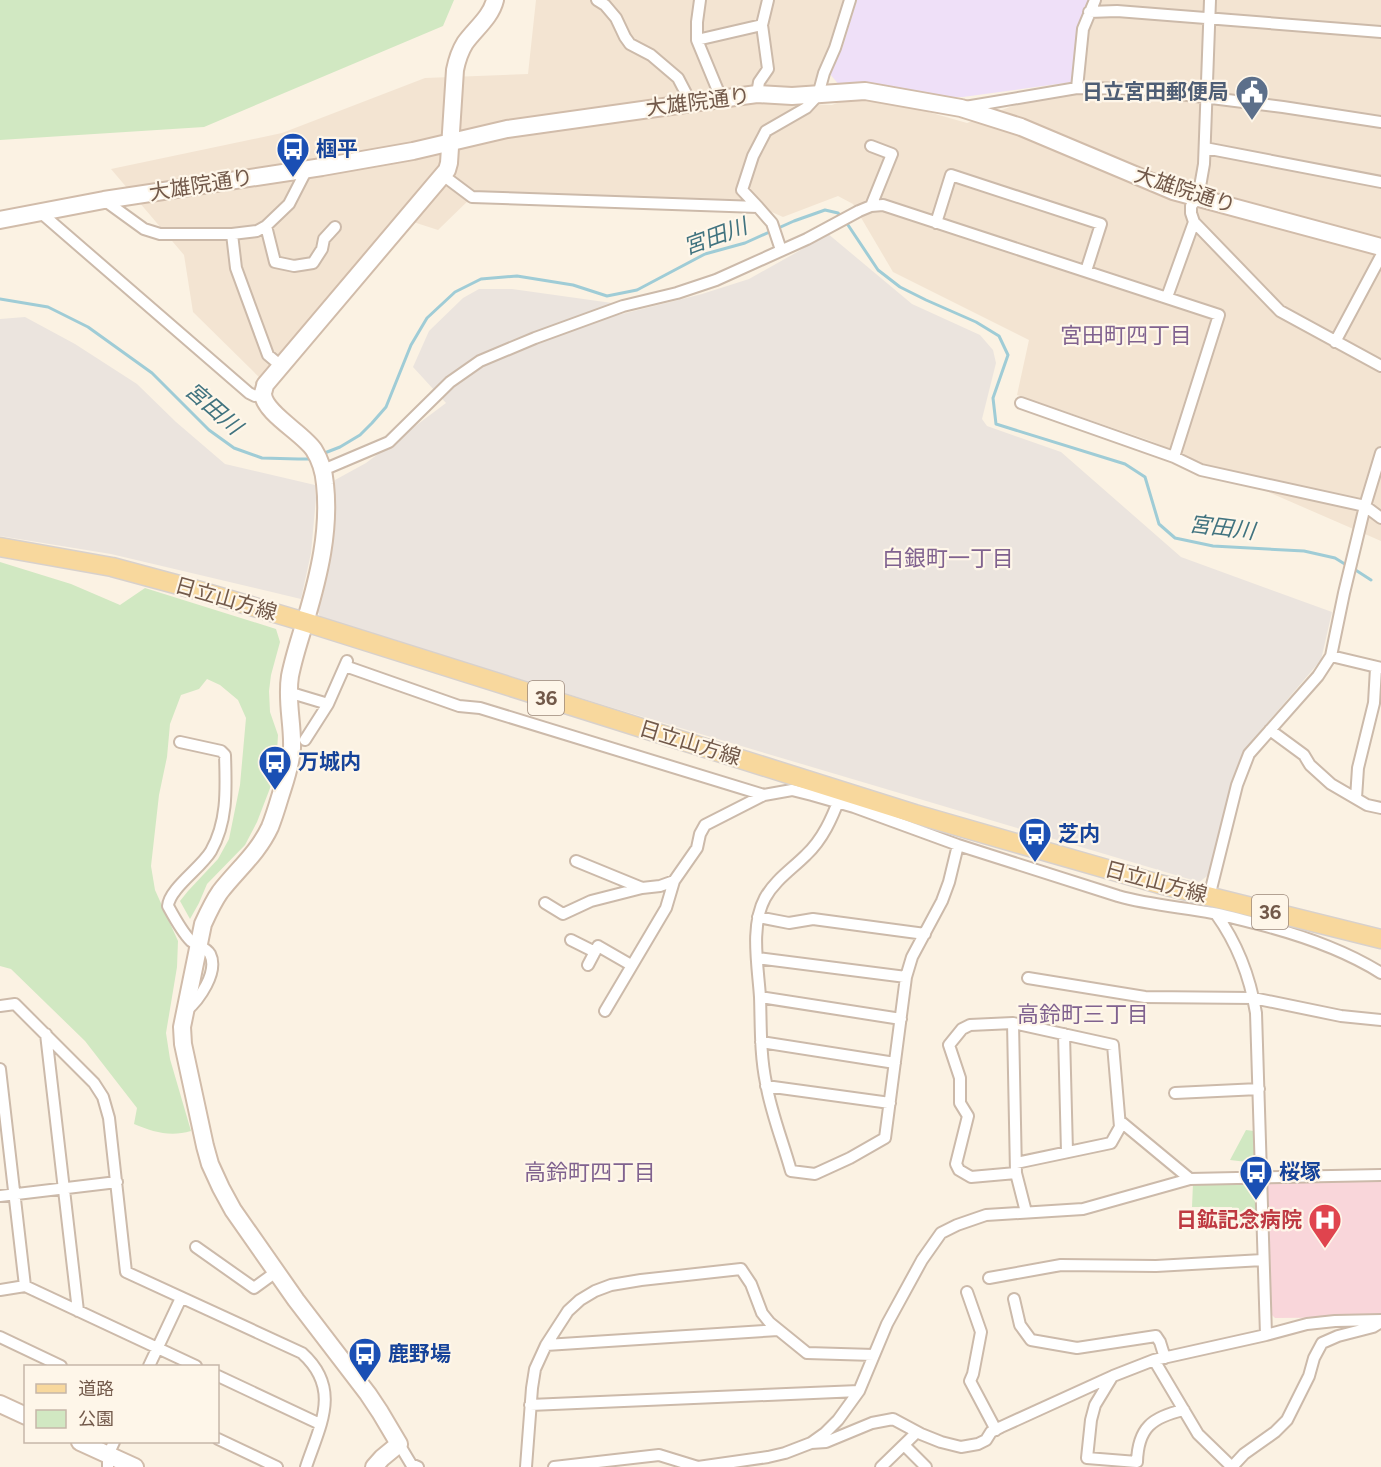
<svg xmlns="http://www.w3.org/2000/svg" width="1381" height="1467" viewBox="0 0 1381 1467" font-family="Figtree,'Noto Sans JP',sans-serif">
<rect width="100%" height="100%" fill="#fbf2e3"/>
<path fill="#f3e4d2" d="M536 0H845L830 46 805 104 832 105 852 97 879 98 967 123 1072 84 1092 0H1381V541L1151 441 1017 395 1029 340 893 272 853 204 838 196 783 217 744 200 475 194 438 230 401 218 263 381 193 312 184 255 111 169 282 133 425 78 528 74Z"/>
<path fill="#ebe4de" d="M827 233 912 304 980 335 993 350 996 363 982 419 987 426 1061 452 1181 557 1332 612 1321 660 1245 749 1231 788 1210 874 1199 882 620 710 321 618 316 608 331 547 335 480 366 463 446 403 413 367 429 331 463 298 479 289H512L612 303 618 315 702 294 749 279 799 251Z
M25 317 75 344 137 384 176 422 225 464 315 485 316 498 311 553 301 599 111 554 0 536V319Z"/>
<path fill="#efe0f8" d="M857 0H1091L1082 16 1078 29 1072 82 963 97H943L840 86 829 73 842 49Z"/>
<path fill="#f9d6da" d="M1381 1180V1317L1275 1318 1271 1314 1266 1184Z"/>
<path fill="#d1e8c2" d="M0 0H454L443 26 204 127 0 140Z
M0 562 71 584 120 605 145 588 276 629 280 642 271 675 269 691 270 712 278 735 276 768 272 783 257 822 245 845 207 884 199 903 190 919 180 901 188 891 218 859 229 839 240 785 246 718 238 700 220 685 207 679 199 689 181 695 170 724 167 757 159 795 151 866 155 890 178 941 177 967 166 1033 170 1059 191 1131C170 1137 153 1132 134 1124L137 1108 85 1041 11 969 0 966Z
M1246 1130 1254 1131 1255 1163 1230 1160Z
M1255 1182 1258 1224 1231 1222 1232 1207H1192L1193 1183Z"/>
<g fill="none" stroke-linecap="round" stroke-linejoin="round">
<path stroke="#9fccd6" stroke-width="3" d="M846 222 878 270 900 287 926 300 976 322 999 336 1008 355 993 398 996 424 1125 464 1145 477 1159 524 1175 538 1213 546 1304 551 1335 558 1348 566
M0 299 48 307 88 327 152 373 209 430 234 448 262 458 298 459H309L313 458
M322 454 340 447 360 435 372 423 386 407 411 345 427 318 455 292 481 279 517 276 573 285 607 296 637 290 705 254 745 243 794 221 825 210 838 213 841 217
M1354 569 1371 580"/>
<defs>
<path id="street" d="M597 0 605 5 616 18 625 37 630 44 651 55 678 78 691 103
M700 0 697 22V40L721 98
M1210 0 1204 164 1198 198 1191 206V213L1194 222 1280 311 1381 366
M1089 12 1117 11 1381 32
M697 40 762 25
M1077 88 1083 29 1095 0
M757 94 759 82 768 69 762 25 768 0
M965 107 1077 88 1140 89 1283 107 1381 122
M871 146 892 154 871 206
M1205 148 1381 182
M444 176 472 197 758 207 772 223 781 250
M104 200 144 229 160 234H232L257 231 266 226 289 204 307 169
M758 207 742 190 753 156 766 131 806 108 818 95 824 73 835 48 850 0
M40 212 249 393 255 396 263 394
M936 223 951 175 1101 224 1086 271
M266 226 275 262 294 266 313 263 322 249 324 239 335 227
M232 234 236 268 268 355 281 366
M1167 297 1194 222
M1335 342 1381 256
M1021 403 1174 457 1201 470 1365 506 1381 518
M323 470 389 442 450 382 480 361 535 338 623 306 677 293 716 280 807 239 859 211 871 206 883 205 1219 315 1174 457
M1331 656 1381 668
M345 666 459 706 480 708 764 795 792 790 812 795 854 807 958 845 1118 896C1149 905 1181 907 1213 913 1228 916 1243 920 1258 924 1301 935 1343 949 1381 973
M288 692 328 704
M1270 730 1304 755 1310 765 1331 784 1367 805 1381 808
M305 740 328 704 347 661
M180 742 221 751 225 755C226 788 228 821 211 851 201 868 169 889 168 906 174 917 182 932 191 941 197 946 206 947 210 954 219 972 199 1000 186 1011
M840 797C832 818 823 839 806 855 792 869 775 880 765 898 750 926 758 966 760 997 761 1026 760 1054 766 1083 771 1113 783 1142 791 1171L815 1174 850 1158 885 1138 906 977 912 957 942 901 949 882 958 845
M1356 798 1358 768 1374 703 1376 668
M576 861 642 888 660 886 674 881
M1209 897 1237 785 1249 754 1318 676 1331 656 1344 593 1365 506 1381 453
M545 903 563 914 591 901 642 888
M1216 914C1237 943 1250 977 1256 1013L1266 1335
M758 917 789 923 813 919 925 934
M571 940 595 952
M757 958 906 977
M588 965 598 946 631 965
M1028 978 1145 997 1253 998 1341 1016 1381 1020
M760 997 901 1019
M0 1006 15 1004 94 1083 103 1097 109 1118 126 1272 302 1353C342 1389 320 1425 306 1467
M605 1011 666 908 674 881 697 848 700 834 705 825 764 795
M1013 1023 1016 1173 1026 1212
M46 1034 78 1311
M1064 1034 1067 1152
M761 1042 895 1063
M0 1069 25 1286
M766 1086 890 1103
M1175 1093 1259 1089
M1120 1121 1190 1179
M1016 1163 1111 1143 1120 1127 1113 1045 1013 1023 970 1025 962 1029 949 1045 960 1078V1103L968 1116 956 1164 959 1170 971 1177 1016 1173
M0 1196 117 1182
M196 1247 254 1288 276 1272
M989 1278 1061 1265 1156 1266 1263 1260
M0 1290 25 1286 196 1366
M967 1292 981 1332 973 1374 970 1381 996 1430
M1014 1299 1020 1325 1031 1340 1077 1348 1156 1336 1160 1342 1165 1358
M0 1337 61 1366
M546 1345 778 1330
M1154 1360 1198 1434 1232 1467
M149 1366 181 1298
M218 1376 320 1424
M1112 1377 1095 1405 1091 1420 1087 1458 1137 1462C1138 1428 1152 1417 1184 1410
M530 1405 859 1391
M218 1439 277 1467
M811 1443 826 1442 872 1423 893 1419 921 1434 941 1442 961 1447 978 1444 986 1440 991 1432 1001 1427 1113 1376 1154 1360 1266 1335 1307 1324 1335 1321 1381 1320
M399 1444 411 1464 418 1467
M904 1445 926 1467
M108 1467V1455L114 1442
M526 1467 532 1388 535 1369 546 1345 568 1311 580 1300 595 1291 611 1285 641 1280 741 1269 751 1284 762 1313 770 1323 807 1353 874 1355
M554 1467 659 1455 698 1467 768 1457 785 1453 811 1443 825 1433 838 1420 859 1391 887 1324 922 1260 941 1233 957 1225 986 1215 1083 1209 1190 1179 1381 1175
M881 1467 917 1432
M1232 1467 1244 1454 1275 1432 1287 1420 1309 1376 1314 1358 1322 1343 1338 1336 1373 1327 1381 1322"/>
<path id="secondary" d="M0 220 104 200 322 167 413 151 507 129 742 96 757 94 792 96 865 91 961 108 1021 127 1173 191 1381 247
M0 1404 26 1416
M80 1442 135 1467
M374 1467 382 1458 399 1444 380 1412 368 1394 296 1300 233 1210 221 1188 210 1164 205 1146 183 1044 182 1027 203 924C208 913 213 902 220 892 237 870 258 853 270 827 274 817 277 807 280 797 285 781 291 765 292 748 293 724 286 701 290 676 294 656 300 638 306 619 319 575 330 530 325 484 324 472 321 461 314 450 304 434 264 413 263 394 263 391 265 388 265 385L447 170 449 163 455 70C457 60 460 51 465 43 475 29 491 17 495 0"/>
<path id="primary" d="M0 547 112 567 190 588 305 622 915 814 1159 884 1381 939"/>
</defs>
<use href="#street" stroke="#ccbaaa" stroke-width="14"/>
<use href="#secondary" stroke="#d1bcaa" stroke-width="20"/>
<use href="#primary" stroke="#d8d1cc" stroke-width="21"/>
<use href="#street" stroke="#fff" stroke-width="10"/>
<use href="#secondary" stroke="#fff" stroke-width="16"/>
<use href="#primary" stroke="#f8d89d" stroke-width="18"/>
</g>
<defs>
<symbol id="civic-pin" viewBox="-11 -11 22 30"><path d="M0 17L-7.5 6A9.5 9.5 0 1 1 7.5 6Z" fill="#5c6f8a" stroke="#fef6e9"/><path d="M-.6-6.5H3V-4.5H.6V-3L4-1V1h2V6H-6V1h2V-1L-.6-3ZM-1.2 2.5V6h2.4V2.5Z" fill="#fff"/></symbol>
<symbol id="bus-pin" viewBox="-11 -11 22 30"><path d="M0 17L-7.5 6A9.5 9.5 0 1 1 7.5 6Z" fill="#1a4fb4" stroke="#fef6e9"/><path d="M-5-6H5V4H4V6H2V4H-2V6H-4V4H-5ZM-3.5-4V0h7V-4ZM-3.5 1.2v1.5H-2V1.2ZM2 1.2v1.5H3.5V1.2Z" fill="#fff"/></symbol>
<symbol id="hospital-pin" viewBox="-11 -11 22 30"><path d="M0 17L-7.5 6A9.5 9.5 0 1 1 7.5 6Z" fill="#e0444e" stroke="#fef6e9"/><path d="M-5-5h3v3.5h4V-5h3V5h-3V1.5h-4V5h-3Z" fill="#fff"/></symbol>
</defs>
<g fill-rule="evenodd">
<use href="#civic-pin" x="1233" y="73" width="38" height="52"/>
<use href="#bus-pin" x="274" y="130" width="38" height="52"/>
<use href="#bus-pin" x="256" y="743" width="38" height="52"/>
<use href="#bus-pin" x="1016" y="815" width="38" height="52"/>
<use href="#bus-pin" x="1237" y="1153" width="38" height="52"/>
<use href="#hospital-pin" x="1306" y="1201" width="38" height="52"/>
<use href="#bus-pin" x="346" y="1335" width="38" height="52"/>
</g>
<g text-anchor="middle" stroke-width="4.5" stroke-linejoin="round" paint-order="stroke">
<g fill="#fef6e9" stroke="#9c887a" stroke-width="1.5">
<rect x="528" y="681" width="36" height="34" rx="4.5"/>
<rect x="1252" y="895" width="36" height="34" rx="4.5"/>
</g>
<g font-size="20" font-weight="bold" fill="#72594a">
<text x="546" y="705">36</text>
<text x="1270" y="919">36</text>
</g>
<g font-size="21" font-weight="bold" fill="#4e5e75" stroke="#fef6e9" text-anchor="end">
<text x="1229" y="99">日立宮田郵便局</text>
</g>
<g font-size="21" fill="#72594a" stroke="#fef6e9">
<text transform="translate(698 102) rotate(-7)" y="7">大雄院通り</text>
<text transform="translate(201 185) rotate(-9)" y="7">大雄院通り</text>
<text transform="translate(1185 190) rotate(18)" y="7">大雄院通り</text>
<text transform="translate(226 599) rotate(16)" y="7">日立山方線</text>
<text transform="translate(690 743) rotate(17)" y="7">日立山方線</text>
<text transform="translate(1156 882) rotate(15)" y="7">日立山方線</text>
</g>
<g font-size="21" font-weight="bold" fill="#164399" stroke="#fef6e9" text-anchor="start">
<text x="316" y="156">椢平</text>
<text x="298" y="769">万城内</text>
<text x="1058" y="841">芝内</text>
<text x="1279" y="1179">桜塚</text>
<text x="388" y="1361">鹿野場</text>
</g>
<g font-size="21" font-weight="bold" fill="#be3a42" stroke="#fef6e9" text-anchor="end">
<text x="1302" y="1227">日鉱記念病院</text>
</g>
<g font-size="22" font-style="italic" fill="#41737f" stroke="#fef6e9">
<text transform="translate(715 236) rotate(-20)" y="8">宮田川</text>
<text transform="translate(214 408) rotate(41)" y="8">宮田川</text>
<text transform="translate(1222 527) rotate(7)" y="8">宮田川</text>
</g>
<g font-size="22" fill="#80628f" stroke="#fef6e9">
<text x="1126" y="343">宮田町四丁目</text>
<text x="948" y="566">白銀町一丁目</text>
<text x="1083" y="1022">高鈴町三丁目</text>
<text x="590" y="1180">高鈴町四丁目</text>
</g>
</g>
<rect x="24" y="1365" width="195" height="78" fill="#fef6e9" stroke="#c6b7a9" stroke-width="1.5"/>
<rect x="36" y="1384" width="30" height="9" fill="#f8d89d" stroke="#c6b7a9" stroke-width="1.5"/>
<text x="78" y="1395" font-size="18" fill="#72594a">道路</text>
<rect x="36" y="1410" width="30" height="18" fill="#d1e8c2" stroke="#c6b7a9" stroke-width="1.5"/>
<text x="78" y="1425" font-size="18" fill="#72594a">公園</text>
</svg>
